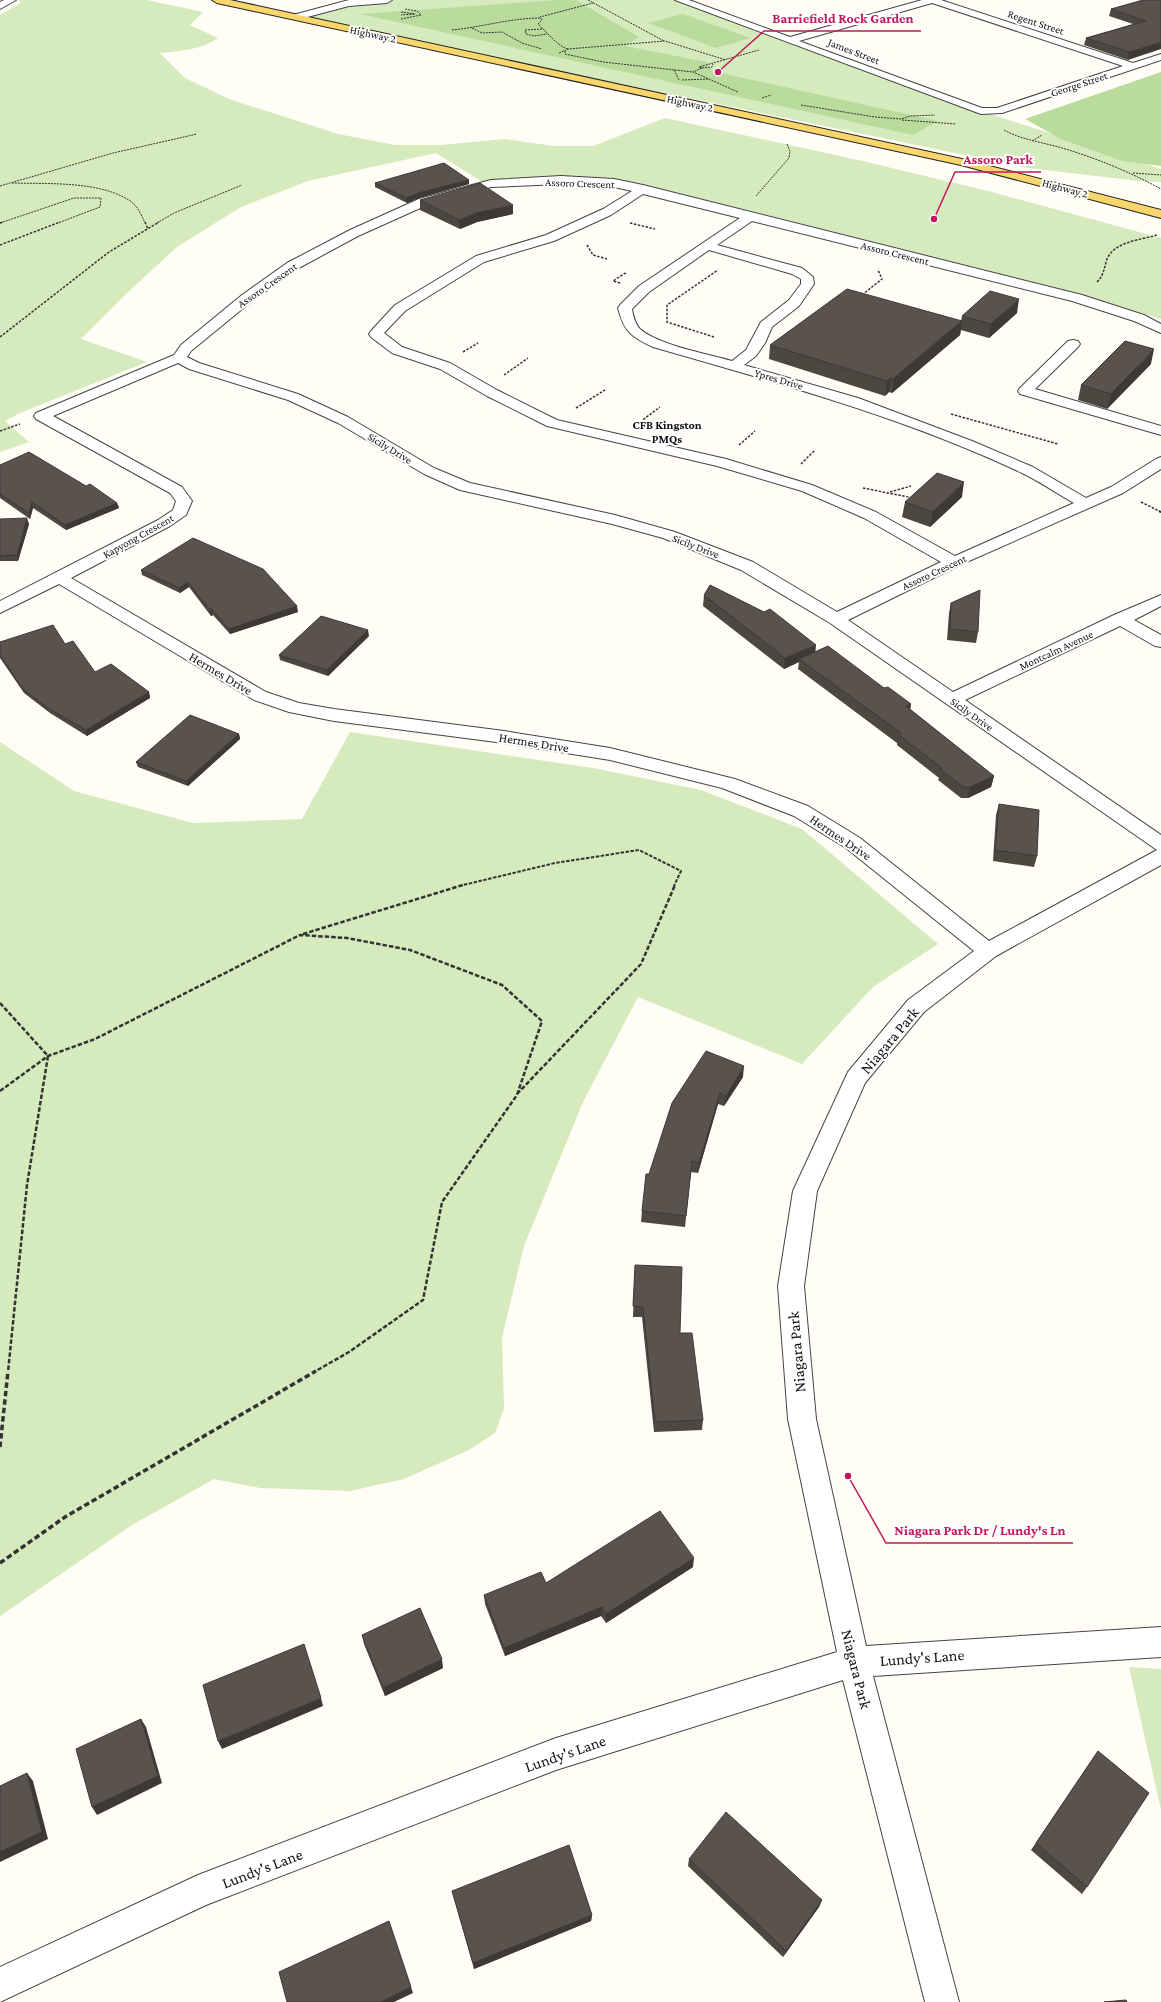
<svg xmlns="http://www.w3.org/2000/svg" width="1161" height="2002" viewBox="0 0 1161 2002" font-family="'Crimson Pro',serif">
<rect width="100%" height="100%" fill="#fffdf5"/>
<path fill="#d5ebbd" d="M19 0H147L203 12 190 25 218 38C200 50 181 51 160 53L185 78 229 99 338 134 395 145H441L505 139 554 146H593L665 118 858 160 988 191 1161 238V319L1082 295 635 182 580 180 489 186 436 153 308 181 241 207 177 247 127 293 81 339 147 362 20 413 5 421 29 442 0 452V15L21 3Z
M387 0H680L981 111 1161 169V182L1139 181 1028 168 296 17 333 7Z
M350 732 593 768 701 790 802 829 938 944 873 987 802 1064 638 997 583 1102 524 1246 502 1337 504 1408 495 1433 469 1450 404 1479 350 1491 260 1488 214 1479 132 1525 0 1616V742L74 791 193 823 302 819Z
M1129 1667 1161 1669V1810Z"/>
<path fill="#b9dc9c" d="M558 0H576L639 37 625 46 707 62 712 71 938 121 913 135 360 14Z
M683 14 751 38 716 48 648 23Z
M1161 72V166L1122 161 1061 139 1025 119Z"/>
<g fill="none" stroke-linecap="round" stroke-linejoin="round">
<defs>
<path id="minor" d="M4 0H16L0 9V2Z
M349 0H392L387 3 349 6 296 20 291 17 293 15Z
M675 0H689L790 37 922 0H941L1133 63 1161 54V60L1002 113 981 114ZM932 3 1123 66 997 108H982L799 41Z
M561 176 614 179 643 185 1082 295 1144 315 1161 324V333L1134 321 1072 301 752 221 717 245 802 268 813 277 814 284 799 306 772 327 765 343 756 356 744 365 858 398 972 441 1033 467 1086 498 1111 487 1156 459 1161 457V469L1123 493 960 565 848 620 953 692 1114 615 1161 595V606L1134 620 1161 635V647L1155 646 1120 626 965 700 1161 835V865L996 956 924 1012 865 1083 817 1191 804 1286 816 1419 866 1646 1161 1627V1657L873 1676 959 2002H925L843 1680 556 1770 206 1905 0 2002V1967L198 1875 556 1738 837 1652 788 1419 778 1286 793 1191 848 1072 908 1000 974 951 846 848 794 816 722 788 610 760 504 743 334 721 289 712 254 700 59 584 0 613V601L158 520 173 510 176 501 170 493 36 419 34 416 36 413 174 355 181 345 242 295 287 263 350 230 419 199 491 180ZM561 184 614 187 632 191 603 209 546 235 476 256 395 305 371 331 369 334 371 337 392 353 440 369 487 396 547 426 717 466 802 491 864 518 941 562 837 612 753 562 675 532 615 515 470 483 434 468 348 417 298 394 199 363 187 357 191 351 252 301 297 269 358 236 427 205 491 187ZM643 194 740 218 639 286 620 305 618 308C624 332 632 337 653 347 778 383 904 417 1022 473 1039 481 1056 493 1074 503L955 556 876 512 812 485 726 459 557 420 497 390 450 363 402 347 384 333 405 311 484 262 554 241 611 215ZM709 250 792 274 801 279V284L789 300 761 322 746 350 732 361C708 354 658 345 640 329 635 324 633 315 632 309L649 292ZM178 363 189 369 288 400 338 423 424 474 460 490 612 524 663 538 741 570 830 623 1157 850 989 941 860 838 808 806 735 779 610 748 504 731 334 709 299 703 266 692 71 578 170 526 186 515 192 501 182 487 53 416Z
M1073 340 1078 341 1080 344 1078 347 1035 389 1161 426V435L1020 394 1018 391 1020 388 1068 341Z"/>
<path id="major" d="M212 0H230L962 159 1161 210V218L961 165 217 3Z"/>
</defs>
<use href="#minor" stroke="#444" stroke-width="2"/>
<use href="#major" stroke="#222" stroke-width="2"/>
<path stroke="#333" stroke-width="1" stroke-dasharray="2 1" stroke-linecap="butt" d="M588 0 664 41
M401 12 415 14 401 15
M401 19 421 15 417 11 405 9
M472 28 482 33 502 32 522 43 542 49
M542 29 525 30 526 34 534 36 547 34
M452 30C482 27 511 18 541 18
M568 49C557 46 547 32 538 24L542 20 540 17 593 3
M565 51V54L603 62 693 72
M559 53 568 49 665 41 726 60
M702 68 712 67 713 64
M674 70 679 80
M682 80 709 79
M738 92 693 72 702 68 699 67 759 50
M762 98 771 95
M801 105 875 117 901 119 910 116 935 115
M902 120 956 124
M1004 130C1022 140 1042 142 1062 148 1096 158 1130 172 1161 189
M1032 141 1042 135
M1133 173 1161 175
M12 183C46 184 97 181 127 199 137 204 141 214 145 223
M0 186 113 153 197 134
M756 196 789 158 790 151 787 144
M0 223 74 198H101L100 207 58 223
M157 223 174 213 242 185"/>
<path stroke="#333" stroke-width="1.5" stroke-dasharray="2.5 1.5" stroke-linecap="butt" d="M145 222 148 229
M0 223 3 222
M630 223 655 229
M0 245 60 222
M587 245 593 255 607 259
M1097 282C1104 275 1104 268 1107 259 1115 241 1141 240 1157 235
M620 283 613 281 627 272
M862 295 882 279 878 270
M0 337 109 252 159 222
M714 337 667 322V305L718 270
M463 352 478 343
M504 375 528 358
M576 408 605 390
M951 414 1058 444
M640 422 660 407
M0 431 20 424
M739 445 755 431
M801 464 815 450
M863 488 913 498
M890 492 911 486
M1141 502 1161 512"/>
<path stroke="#333" stroke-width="2" stroke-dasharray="3.5 1.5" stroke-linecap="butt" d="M1159 511 1161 512
M459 886 555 863 639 850 681 871 674 886"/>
<path stroke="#333" stroke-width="2.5" stroke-dasharray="4.5 2" stroke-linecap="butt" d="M303 934 463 885
M0 1003 48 1056 27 1185 8 1372
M0 1091 48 1056 95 1039 300 935 347 938 410 950 502 985 542 1021 517 1095 442 1202 423 1300 349 1352 314 1372
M517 1094 641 964 675 885"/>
<path stroke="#333" stroke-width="3.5" stroke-dasharray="5.5 3" stroke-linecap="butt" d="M0 1447 8 1371
M0 1563 65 1517 316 1371"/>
<use href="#minor" fill="#fff" fill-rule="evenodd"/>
<use href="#major" fill="#f9d66b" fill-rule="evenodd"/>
</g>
<path fill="#4d4742" d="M1161 0 1128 60 1084 45 1086 38 1133 24 1109 16 1111 9Z
M469 180V184L419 198 407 203 375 187V183Z
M420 200 513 214 477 222 460 229 420 210Z
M1017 313 989 338 961 330 960 335 892 393 889 392 885 396 769 359 770 345 961 321 962 316Z
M1151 364 1107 409 1078 400 1081 385Z
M0 465 86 486 117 503 119 508 66 530 33 508 30 519 0 498Z
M962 497 930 527 902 517 905 502Z
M0 519 29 524 18 561H0Z
M141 570 298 612 230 634 213 615 211 616 189 587 180 593 142 575Z
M704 595 815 652 884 688 911 704 910 710 994 776 991 787 968 798H961L938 780 939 778 897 745V743L798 669 799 662 784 669 703 606Z
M951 603 978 632 976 643 947 640 949 613Z
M369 636 328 676 280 660 279 655Z
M0 642 65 644 95 672 149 692 150 698 87 736 50 713 24 693 0 658Z
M239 734 240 739 188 786 138 767 136 762Z
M999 804 1037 856 1034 867 993 861 996 815Z
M743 1077 724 1106 718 1104 698 1173 691 1172 685 1227 641 1222 642 1211 672 1103Z
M635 1265 680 1333 703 1420 702 1430 654 1432 642 1317H633Z
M693 1567 606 1623 601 1616 505 1656 485 1604 484 1595 546 1583Z
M362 1635 443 1668 385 1696 364 1644Z
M1098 1751 1087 1887 1082 1894 1031 1850Z
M689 1859 822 1900 819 1907 783 1957 688 1866Z
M452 1891 592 1915 591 1921 474 1969Z"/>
<path fill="#3f3936" d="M1161 42V49L1128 60 1129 52Z
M469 180V184L419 198 407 203 406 198 418 193Z
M513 205V214L477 222 460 229 459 220 477 213Z
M1019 299 1017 313 989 338 991 324Z
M962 321 960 335 892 393 894 378Z
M1154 349 1151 364 1107 409 1111 394Z
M891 378 889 392 885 396 887 381Z
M964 482 962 497 930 527 933 512Z
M32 502 33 508 30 519 29 513Z
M117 503 119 508 66 530 65 525Z
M27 518 29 524 18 561 17 555Z
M188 582 189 587 180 593 179 588Z
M297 606 298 612 230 634 229 629Z
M212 609 213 615 211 616 210 610Z
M368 630 369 636 328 676 327 670Z
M816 645 815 656 799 659V662L784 669 785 658Z
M149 692 150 698 87 736 86 730Z
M911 704 909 715 906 706Z
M239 734 240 739 188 786 186 781Z
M994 776 991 787 968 798 970 787Z
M744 1066 743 1077 724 1106 726 1096Z
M720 1093 718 1104 698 1173 699 1163Z
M694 1558 693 1567 606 1623V1614Z
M602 1607 601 1616 505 1656 504 1648Z
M442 1659 443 1668 385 1696 383 1688Z
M321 1698 323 1706 222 1749 218 1741Z
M141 1719 146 1727 162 1783 97 1815 92 1807Z
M27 1773 33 1781 48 1839 0 1862V1852Z
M822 1900 819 1907 783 1957 786 1951Z
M592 1915 591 1921 474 1969 473 1963Z
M411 1987 413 1993 394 2002H380Z"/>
<path fill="#5a524d" stroke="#3f3936" d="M1143 0H1161V42L1129 52 1086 38 1146 21 1111 9Z
M444 163 469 180 418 193 406 198 375 183Z
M480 183 513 205 477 213 459 220 420 200Z
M847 289 962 321 894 378H891L887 381 770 345Z
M990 291 1019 299 991 324 962 316Z
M1125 341 1154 349 1111 394 1081 385Z
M29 452 86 486 90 484 117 503 65 525 32 502 29 513 0 494V465Z
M937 473 964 482 933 512 905 502Z
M27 518 17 555 0 556V519Z
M193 538 263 569 297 606 229 629 212 609 210 610 188 582 179 588 141 570Z
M710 585 764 612 770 609 816 645 785 658 704 595Z
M980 590 978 632 950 629 951 603Z
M321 616 368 630 327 670 279 655Z
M53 625 65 644 73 641 95 672 111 664 149 692 86 730 48 708 22 688 0 655V642Z
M828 646 884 688 888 687 911 704 906 706 994 776 970 787H963L940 769 942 768 899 735 901 733 799 659Z
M190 715 239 734 186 781 136 762Z
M999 804 1039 810 1037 856 995 850Z
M706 1051 744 1066 726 1096 720 1093 699 1163 692 1161 686 1216 642 1211 646 1174H649L672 1103Z
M635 1265 682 1267 680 1333H692L703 1420 655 1422 643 1307 633 1306Z
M660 1511 694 1558 606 1614 602 1607 504 1648 484 1595 541 1572 546 1583Z
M420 1608 442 1659 383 1688 362 1635Z
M304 1644 321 1698 218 1741 203 1685Z
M141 1719 158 1776 92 1807 76 1749Z
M1098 1751 1149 1793 1087 1887 1036 1843Z
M27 1773 42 1832 0 1852V1786Z
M726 1812 822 1900 786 1951 689 1859Z
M569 1845 592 1915 473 1963 452 1891Z
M389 1921 411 1987 380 2002H287L279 1972Z
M1126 2000 1127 2002H1104Z"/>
<g text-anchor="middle" stroke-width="4" stroke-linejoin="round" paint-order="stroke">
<g font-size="11" fill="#111" stroke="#fff">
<text transform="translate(1036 22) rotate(18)" y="4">Regent Street</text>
<text transform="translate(373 34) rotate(12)" y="4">Highway 2</text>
<text transform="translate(854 51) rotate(21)" y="4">James Street</text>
<text transform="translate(1079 84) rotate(-18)" y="4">George Street</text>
<text transform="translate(690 103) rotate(12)" y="4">Highway 2</text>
<text transform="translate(580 183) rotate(2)" y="4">Assoro Crescent</text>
<text transform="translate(1065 188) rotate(15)" y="4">Highway 2</text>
<text transform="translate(895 253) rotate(14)" y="4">Assoro Crescent</text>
<text transform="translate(267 285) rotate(-35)" y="4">Assoro Crescent</text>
<text transform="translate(779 379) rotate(16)" y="4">Ypres Drive</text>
<text transform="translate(390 448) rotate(31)" y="4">Sicily Drive</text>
<text transform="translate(138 536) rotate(-29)" y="4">Kapyong Crescent</text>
<text transform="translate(696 546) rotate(21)" y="4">Sicily Drive</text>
<text transform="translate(934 572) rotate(-25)" y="4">Assoro Crescent</text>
<text transform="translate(1056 650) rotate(-25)" y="4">Montcalm Avenue</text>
<text transform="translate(972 714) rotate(35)" y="4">Sicily Drive</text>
</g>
<g font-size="12" font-weight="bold" fill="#111" stroke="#fff">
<text x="667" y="429">CFB Kingston<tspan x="667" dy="14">PMQs</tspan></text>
</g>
<g font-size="13" fill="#111" stroke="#fff">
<text transform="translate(221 673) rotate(31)" y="5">Hermes Drive</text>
<text transform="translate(534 742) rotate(9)" y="5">Hermes Drive</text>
<text transform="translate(841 837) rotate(34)" y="5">Hermes Drive</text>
</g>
<g font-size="16" fill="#111" stroke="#fff">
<text transform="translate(889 1040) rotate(-50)" y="6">Niagara Park</text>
<text transform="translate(796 1352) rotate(-95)" y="6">Niagara Park</text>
<text transform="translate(922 1657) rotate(-4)" y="6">Lundy's Lane</text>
<text transform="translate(857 1669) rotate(76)" y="6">Niagara Park</text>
<text transform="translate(565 1753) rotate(-19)" y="6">Lundy's Lane</text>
<text transform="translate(262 1868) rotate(-21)" y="6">Lundy's Lane</text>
</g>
</g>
<path fill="none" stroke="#c2185b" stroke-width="1.5" d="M718 72L764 31H921M934 219L955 172H1041M848 1476L886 1543H1073"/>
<g fill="#c2185b" stroke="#fff" stroke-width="1.5">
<circle cx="718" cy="72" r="4"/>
<circle cx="934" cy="219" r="4"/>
<circle cx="848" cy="1476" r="4"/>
</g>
<g font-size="14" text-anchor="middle" font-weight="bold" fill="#c2185b" stroke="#fff" stroke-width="4" stroke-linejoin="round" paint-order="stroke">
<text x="843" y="23">Barriefield Rock Garden</text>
<text x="998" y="164">Assoro Park</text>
<text x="980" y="1535">Niagara Park Dr / Lundy's Ln</text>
</g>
</svg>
